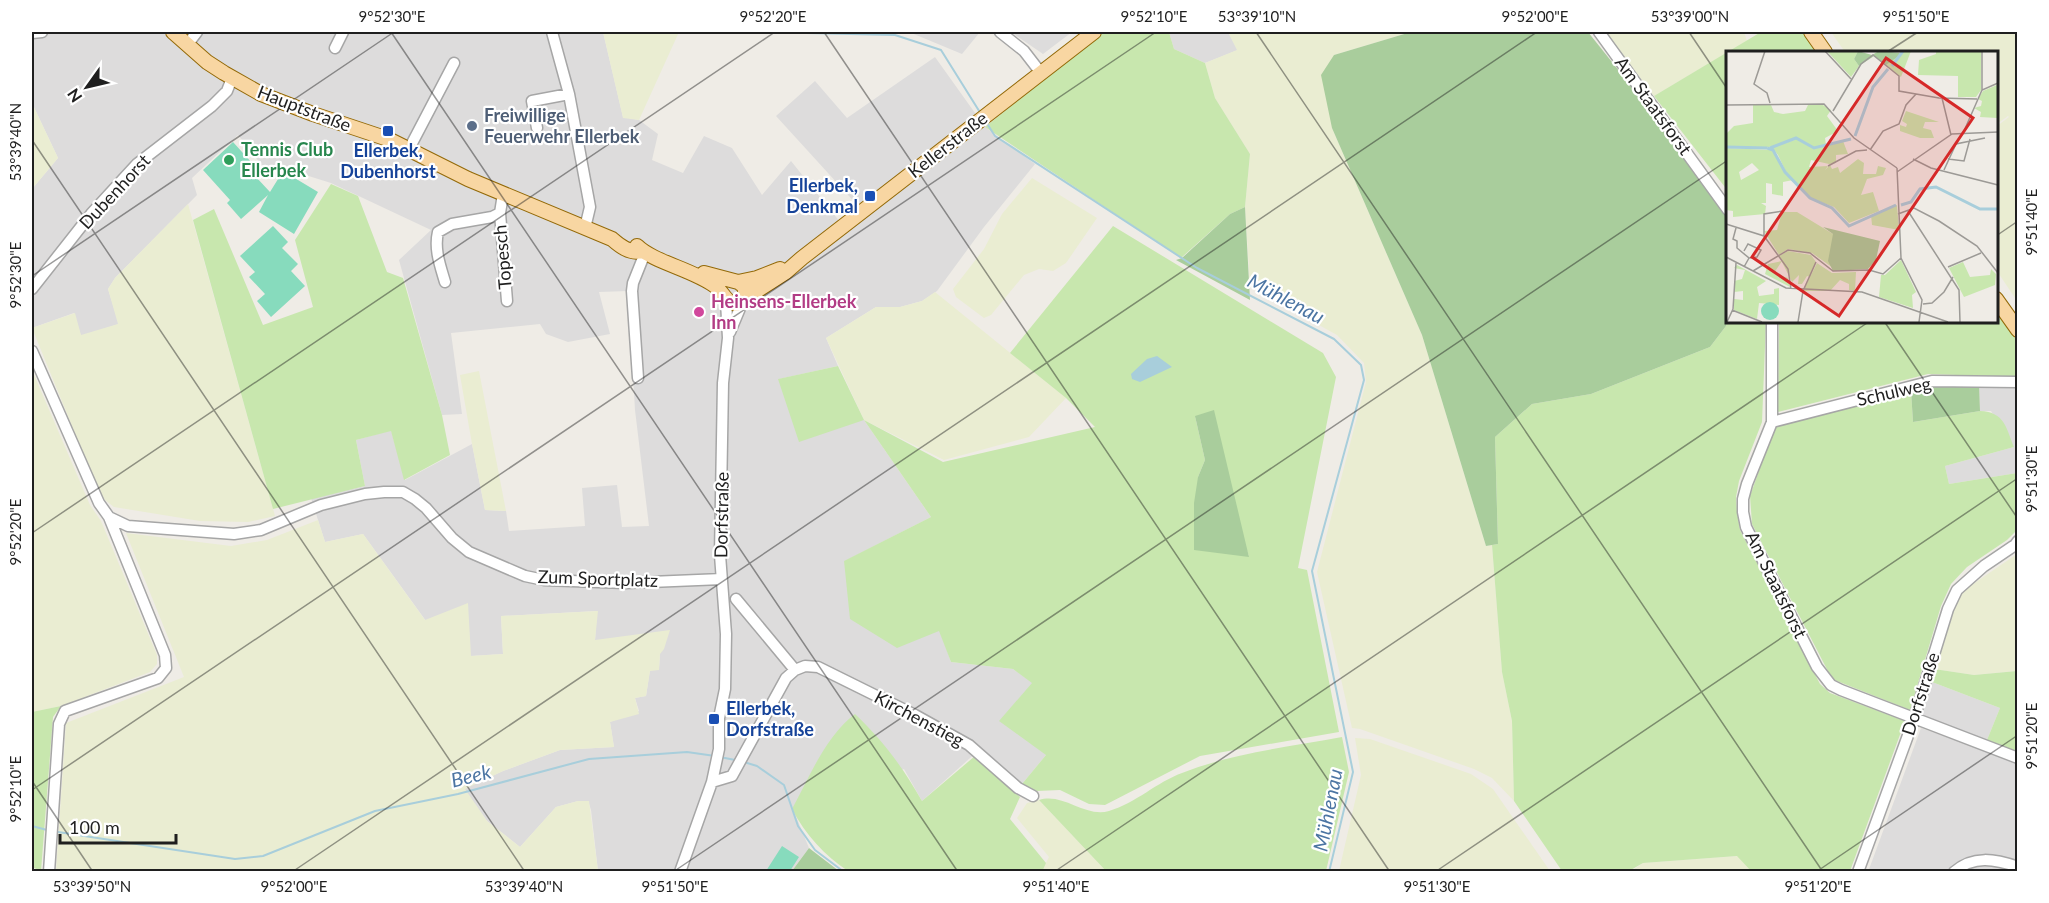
<svg xmlns="http://www.w3.org/2000/svg" width="2049" height="903" viewBox="0 0 2049 903" font-family="Lato,sans-serif">
<rect width="100%" height="100%" fill="#efece6"/>
<path fill="#dddcdc" d="M32 32H603L623 117 639 120 658 134 652 160 683 173 704 136 732 148 762 195 791 161 840 222 859 207 776 116 815 81 847 118 935 57 985 127 1035 164 984 227 937 291 922 301 900 307H876L826 338 838 366 779 379 864 420 931 517 845 561 940 631 951 662 1013 669 1033 683 1046 755 1022 784 979 750 922 801 904 769 793 809 809 848 792 871H598L591 810 588 801H578L556 807 520 847 487 821 464 789 503 771 560 750 614 747 610 722 639 711 635 698 646 696 650 670 659 669 660 654 595 640 597 611 501 616 503 654 471 656 426 621 363 534 325 542 311 498 365 486 356 440 391 430 405 480 472 444 485 510 506 511 509 531 585 526 582 488 617 485 622 527 649 526 635 410 628 291 599 292 610 334 568 342 546 334 540 324 451 333 462 414 442 415 399 260 431 230 331 183 283 168 267 172 238 135 192 178 197 195 115 278 108 289 119 324 81 336 74 313 32 328V189L58 158 32 103Z
M909 32H980L962 54Z
M1011 32H1072L1043 54Z
M1169 32H1228L1238 50 1205 63 1174 49Z
M1979 383 2017 385V473L1949 484 1945 466 2014 447 1991 411H1980Z
M1932 682 2000 708 1987 740 1921 715Z
M1921 728 2017 762V871L1868 872Z"/>
<path fill="#eaedd2" d="M603 32H679L639 120 623 118Z
M1228 32H1411L1334 55 1332 128 1422 335 1486 546 1492 545 1502 672 1512 721 1514 801 1492 778 1474 769 1360 729 1352 728 1317 572 1366 382 1364 363 1337 335 1250 287 1245 207 1250 154 1215 98 1205 63 1237 50Z
M1606 32H1744L1747 41 1654 96Z
M1831 32H2017V301L1997 271V126L2009 117 2008 116 1997 124 1996 52H1845Z
M32 103 58 158 32 189Z
M1032 178 1097 218 1066 263 1053 271 1039 269 1024 275 991 315 984 318 956 297 953 289 984 249 1002 214Z
M188 204 275 516 248 522 200 521 114 507 105 500 96 485 32 328 75 313 81 335 118 324 108 289 115 278Z
M935 292 1066 398 1029 437 944 460 864 420 826 338 876 307H900L922 301Z
M32 370 90 505 101 521 157 655V664L150 672 61 706 32 712Z
M479 371 506 511 485 510 472 444 460 375Z
M318 520 325 542 363 534 425 620 468 603 471 656 503 654 501 616 598 611 595 640 670 630 664 649 660 654 659 670 650 671 646 696 635 698 639 714 610 722 614 747 560 750 503 771 465 789 487 821 520 847 556 807 578 801H589L598 871H56L66 723 184 677 126 533 231 546 267 540Z
M2017 554V671L1974 675 1934 669 1960 593Z
M1355 738 1370 739 1471 774 1493 789 1550 871H1339L1361 775Z
M1039 800 1106 871H1042L1049 857 1017 818 1027 803Z
M1738 856 1751 871 1630 872 1643 863Z"/>
<path fill="#c8e7ae" fill-rule="evenodd" d="M1104 32H1169L1174 49 1205 63 1215 98 1250 154 1245 207 1230 214 1181 258 985 127Z
M1761 32H1804L1817 52H1728V191L1654 96Z
M331 184 358 196 387 272 403 278 442 415 450 455 404 480 391 431 356 440 365 486 273 509 193 220 214 209 263 325 313 307 295 240Z
M1113 226 1323 353 1336 377 1298 568 1307 570 1339 732 1200 756 1105 805 1089 804 1060 790 1037 791 1022 784 1046 755 999 721 1032 683 1013 669 951 662 939 631 897 648 850 619 844 561 931 517 864 420 799 442 778 379 838 366 864 420 943 462 1095 427 1066 398 1010 353ZM1195 416 1249 556 1198 477 1205 460Z
M1997 311 2017 341V377L1928 374 1778 412 1779 321H1996Z
M1728 320 1766 321 1762 422 1739 481 1736 497 1737 512 1740 530 1820 684 1830 693 1905 721 1850 871H1751L1737 856 1643 863 1629 871H1562L1514 801 1512 721 1502 672 1492 545 1498 544 1495 437 1532 404 1591 394 1710 347 1726 326Z
M1911 391 1913 422 1980 411C2005 412 2006 428 2014 447L1945 466 1949 484 2017 473V530L2007 540 1967 567 1951 584 1941 606 1910 710 1832 679 1752 524 1750 496 1775 426Z
M1934 669 1974 675 2017 671V754L1987 740 2000 708 1932 682Z
M61 706 53 717 41 871 32 867V712Z
M855 714C884 742 902 766 922 801L975 756 1020 797 1010 819 1046 863 1042 872 848 871C825 856 805 834 792 809 810 776 825 737 855 714Z
M1342 737 1349 772 1326 871H1106L1039 800C1063 792 1085 818 1109 811 1136 803 1157 782 1182 773 1233 753 1289 747 1342 737Z"/>
<path fill="#a9cd9c" d="M1411 32H1588L1667 131 1728 217V320L1726 326 1710 347 1591 394 1532 404 1495 437 1498 544 1486 546 1422 335 1332 128 1321 75 1334 55Z
M1245 207 1250 300 1176 260 1182 258 1230 214Z
M1979 383 1980 411 1913 422 1911 391 1932 384Z
M1214 410 1249 557 1194 550V503L1198 477 1205 460 1195 416Z
M809 848 839 871H792Z"/>
<path fill="#87dbbd" d="M233 142 260 172 256 177 270 192 283 171 318 192 294 234 259 212 268 195 241 219 227 203 230 200 203 170Z
M273 226 288 242 282 248 298 264 291 271 305 286 271 317 257 301 265 294 249 277 255 272 240 256Z
M782 846 799 857 790 871H766Z"/>
<path fill="#a8cedb" d="M1157 356 1172 367 1140 382 1132 379 1131 374 1147 359Z"/>
<g fill="none" stroke-linecap="round" stroke-linejoin="round">
<path stroke="#a8cedb" stroke-width="2" d="M761 32 895 35 941 50 981 114
M986 122 995 136 1197 268 1334 339 1361 365 1364 380 1312 571 1353 772 1329 872
M720 757 735 760
M744 762 757 766 784 785 798 826 815 850 844 872
M32 826 47 830
M58 832 235 859 263 856 375 811 458 794 589 759 687 752 715 756"/>
<defs>
<path id="minor" d="M552 32 569 94 590 207 585 228
M1000 32 1024 51 1041 73
M1599 32 1728 210
M32 33 42 32
M187 45 197 32
M335 48 343 32
M537 128 532 101 569 94
M409 149 454 63
M500 213 507 301
M445 282C440 265 434 249 438 232L452 224 492 217 500 213 503 194
M32 289 91 214 137 164 212 106 227 91 232 78
M1772 321V422L1747 484 1743 499V512L1746 527 1753 541 1817 667 1831 685 1841 690 2018 758
M730 332 743 301
M32 351 99 503 109 517 165 655 166 668 158 678 65 711 59 724 49 872
M638 378 632 291 633 283 645 253
M1772 422 1932 381 2018 382
M109 517 128 526 234 534 261 530 321 505 365 494 384 492H403L415 499 426 508 452 538 469 552 525 576 544 580 626 583 722 579
M736 599 795 670 805 666 818 667 915 715 969 745 1018 788 1033 796
M712 782 732 776 786 678 795 670
M680 872 712 782 719 749V718L725 689 726 634 720 555 723 383 728 338 726 301
M1858 872 1914 719 1948 609 1957 590 1984 566 2015 545 2018 541
M1954 872C1973 855 1995 859 2018 867"/>
<path id="major" d="M173 32 207 62 224 73 261 94 313 114 388 139 468 179 612 239C620 246 630 254 641 251
M1811 32 1825 52
M637 246C653 262 694 270 715 286 725 294 726 306 740 303L746 296 744 286 738 282
M704 273 738 282 757 278 780 269
M744 299 786 272 802 258 1094 32
M1996 299 2018 330"/>
</defs>
<use href="#minor" stroke="#a6a6a6" stroke-width="13"/>
<use href="#major" stroke="#936907" stroke-width="16"/>
<use href="#minor" stroke="#fff" stroke-width="10"/>
<use href="#major" stroke="#f8d6a2" stroke-width="14"/>
</g>
<path fill="none" stroke="#1f1f1f" stroke-width="1.5" stroke-opacity="0.45" d="M391 32 958 872M824 32 1390 872M1256 32 1823 872M1689 32 1728 90M1887 52 1918 32M32 140 525 872M1996 236 2018 221M32 276 394 32M1884 321 2018 519M32 533 775 32M32 781 93 872M32 790 1156 32M292 872 1537 32M673 872 1728 160M1054 872 1870 321M1435 872 2018 478M1816 872 2018 735"/>
<circle fill="#5c6f8a" stroke="#fff" stroke-width="2" cx="472" cy="126" r="6"/>
<g fill="#1a4fb4" stroke="#fff" stroke-width="2">
<rect x="382" y="125" width="12" height="12" rx="3"/>
<rect x="864" y="190" width="12" height="12" rx="3"/>
<rect x="708" y="713" width="12" height="12" rx="3"/>
</g>
<circle fill="#2e9e5b" stroke="#fff" stroke-width="2" cx="229" cy="160" r="6"/>
<circle fill="#d1479c" stroke="#fff" stroke-width="2" cx="699" cy="312" r="6"/>
<g text-anchor="middle" stroke-width="4.5" stroke-linejoin="round" paint-order="stroke">
<g font-size="18" fill="#1f1f1f" stroke="#fff">
<text transform="translate(1653 106) rotate(54)" y="6">Am Staatsforst</text>
<text transform="translate(304 109) rotate(21)" y="6">Hauptstraße</text>
<text transform="translate(948 145) rotate(-38)" y="6">Kellerstraße</text>
<text transform="translate(115 192) rotate(-47)" y="6">Dubenhorst</text>
<text transform="translate(503 257) rotate(-95)" y="6">Topesch</text>
<text transform="translate(1894 392) rotate(-13)" y="6">Schulweg</text>
<text transform="translate(722 515) rotate(-89)" y="6">Dorfstraße</text>
<text transform="translate(598 579) rotate(2)" y="6">Zum Sportplatz</text>
<text transform="translate(1776 585) rotate(64)" y="6">Am Staatsforst</text>
<text transform="translate(1921 694) rotate(-72)" y="6">Dorfstraße</text>
<text transform="translate(919 719) rotate(28)" y="6">Kirchenstieg</text>
</g>
<g font-size="18" font-weight="bold" fill="#4e5e75" stroke="#fff" text-anchor="start">
<text x="484" y="122">Freiwillige<tspan x="484" dy="21">Feuerwehr Ellerbek</tspan></text>
</g>
<g font-size="18" font-weight="bold" fill="#27864d" stroke="#fff" text-anchor="start">
<text x="241" y="156">Tennis Club<tspan x="241" dy="21">Ellerbek</tspan></text>
</g>
<g font-size="18" font-weight="bold" fill="#164399" stroke="#fff">
<text x="388" y="157">Ellerbek,<tspan x="388" dy="21">Dubenhorst</tspan></text>
<text x="858" y="192" text-anchor="end">Ellerbek,<tspan x="858" dy="21">Denkmal</tspan></text>
<text x="726" y="715" text-anchor="start">Ellerbek,<tspan x="726" dy="21">Dorfstraße</tspan></text>
</g>
<g font-size="18" font-weight="bold" fill="#b23c85" stroke="#fff" text-anchor="start">
<text x="711" y="308">Heinsens-Ellerbek<tspan x="711" dy="21">Inn</tspan></text>
</g>
<g font-size="20" font-style="italic" fill="#4c75a3" stroke="#fff">
<text transform="translate(1286 299) rotate(28)" y="7">Mühlenau</text>
<text transform="translate(471 776) rotate(-14)" y="7">Beek</text>
<text transform="translate(1328 810) rotate(-79)" y="7">Mühlenau</text>
</g>
</g>
<g transform="translate(1726 51)">
<rect width="272" height="272" fill="#efece6"/>
<path d="M101 0H132L128 8 133 15 125 26ZM177 0H185L175 26 160 14ZM210 0H255V39L250 46H232V25L192 24 193 9 210 3ZM271 34V67L254 66 255 61 248 57 255 55 256 50 252 48 257 40ZM27 54H45L48 61 57 63 79 60 82 54H97L105 59 101 65 112 80 99 87 100 94 117 90 122 103 110 104V112L103 113 85 109 83 116 102 115 99 119 104 114 106 118 112 116 114 122 132 108 138 112 137 123H150L152 115 160 117 157 124 141 128 135 144 147 141 153 160 123 172 108 156 84 147 60 121 52 104 48 99 59 122 67 129 57 131V145L46 143V133L40 132V152H35L40 155 39 163 7 166V160L0 159V97L47 99 46 96 72 88 43 96H0V83L8 75 27 72ZM26 112 33 119 15 129 13 121ZM180 60 213 71H199L197 77 205 79 208 87H194L174 80V74L180 76 181 73 176 70ZM171 154 173 179 146 174 145 164ZM56 161H71L107 183V217L86 202 62 198 53 204 38 180 51 179ZM62 200 85 204 90 211 84 226 81 225 76 233H72L73 224 66 231 53 205ZM175 209 190 241 186 244 187 257 153 246 155 224H159ZM56 210 48 222 62 227 64 236 39 223 42 213ZM237 211 244 226 264 224 265 218 270 223 269 234 238 246 223 217ZM91 212 106 222 130 221 129 240 123 239V233L114 229 104 240H77ZM11 214 40 230 31 236 33 245 48 243V238L53 237V254L33 252 31 268 8 259V248L17 249V240L8 241V230L16 228 19 219 8 217Z" fill="#c8e7ae" fill-rule="evenodd"/>
<path d="M132 0 146 4 153 0 177 2 160 14 148 5 133 15 128 8ZM97 176 154 190 150 209 142 218 107 220 102 210 107 183Z" fill="#a9cd9c"/>
<path d="M35 260a9 9 0 1 1 18 0a9 9 0 1 1-18 0Z" fill="#87dbbd"/>
<path fill="none" stroke="#a8cedb" stroke-width="3" d="M166 15 177 0M129 85 147 36 162 18M0 96 41 97M41 97 47 99 59 121 84 147 106 157 123 175 170 154M44 97 70 87 88 97 125 88M175 154 185 151 194 138 210 136 254 158H272"/>
<path fill="none" stroke="#9c9a96" stroke-width="1.5" d="M39 0 28 33 41 42 44 52M99 0 125 28M256 0V39M216 47 225 84M0 54 98 53 128 87 171 117M107 60 135 13 147 4 173 25V40L213 47 251 48M238 80 256 39 272 32M144 99 157 80 173 73 180 54 190 43M187 108 205 117 272 134M222 108 238 110 244 88M102 115 130 100 141 99M171 117 175 207 196 249 193 271M218 119 230 93 259 87M171 121 226 83 272 81M182 160 233 239 234 271M172 163 188 157 213 170 251 195 272 222M0 173 38 185 62 218 65 238M10 177 7 188 11 190V197L23 207 18 216M38 185V163L57 160M18 200 22 193 35 199 31 206 23 207M0 206 60 237 136 241 222 271M222 216 255 202M27 220 62 199 84 202 107 220 143 219 157 223 175 207M197 253 206 252 218 241 227 226M6 259 36 271M1 271 7 258 10 212M72 271 77 240 90 211"/>
<path fill="#d62828" fill-opacity="0.15" stroke="#d62828" stroke-width="3" d="M160 7 247 67 113 265 26 206Z"/>
<rect width="272" height="272" fill="none" stroke="#1f1f1f" stroke-width="3"/>
</g>
<rect width="2049" height="903" fill="none" stroke="#ffffff" stroke-width="66"/>
<g transform="translate(87 87) rotate(236)" stroke="#ffffff" stroke-width="4.5" paint-order="stroke">
<path d="M0-4.5L10 22L0 15L-10 22Z" fill="#1f1f1f"/>
<text y="-9" font-size="16" font-weight="bold" text-anchor="middle" fill="#1f1f1f">N</text>
</g>
<path d="M60 834v9h116v-9" fill="none" stroke="#1f1f1f" stroke-width="3"/>
<text x="69" y="834" font-size="18" fill="#1f1f1f" stroke="#ffffff" stroke-width="4.5" paint-order="stroke">100 m</text>
<rect x="33" y="33" width="1983" height="837" fill="none" stroke="#1f1f1f" stroke-width="2"/>
<g font-size="15" text-anchor="middle" fill="#1f1f1f">
<text x="392" y="22">9°52'30"E</text>
<text x="773" y="22">9°52'20"E</text>
<text x="1154" y="22">9°52'10"E</text>
<text x="1257" y="22">53°39'10"N</text>
<text x="1535" y="22">9°52'00"E</text>
<text x="1690" y="22">53°39'00"N</text>
<text x="1916" y="22">9°51'50"E</text>
<text transform="translate(16 142) rotate(-90)" y="5">53°39'40"N</text>
<text transform="translate(2032 222) rotate(-90)" y="5">9°51'40"E</text>
<text transform="translate(16 275) rotate(-90)" y="5">9°52'30"E</text>
<text transform="translate(2032 479) rotate(-90)" y="5">9°51'30"E</text>
<text transform="translate(16 532) rotate(-90)" y="5">9°52'20"E</text>
<text transform="translate(2032 736) rotate(-90)" y="5">9°51'20"E</text>
<text transform="translate(16 789) rotate(-90)" y="5">9°52'10"E</text>
<text x="92" y="892">53°39'50"N</text>
<text x="294" y="892">9°52'00"E</text>
<text x="524" y="892">53°39'40"N</text>
<text x="675" y="892">9°51'50"E</text>
<text x="1056" y="892">9°51'40"E</text>
<text x="1437" y="892">9°51'30"E</text>
<text x="1818" y="892">9°51'20"E</text>
</g>
</svg>
